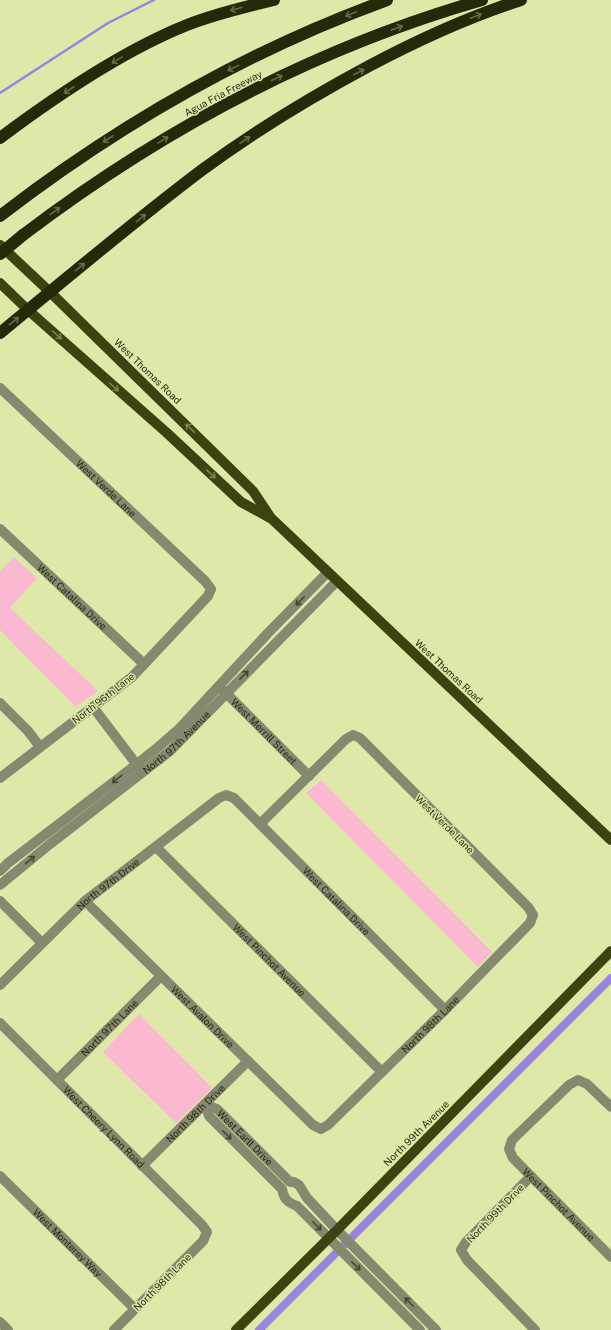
<svg xmlns="http://www.w3.org/2000/svg" width="611" height="1330" viewBox="0 0 611 1330" font-family="'Public Sans',sans-serif">
<rect width="100%" height="100%" fill="#dee8a8"/>
<path fill="#fbb9d1" d="M14 557 37 578 10 608 98 691 76 707 0 630V572Z
M321 780 492 952 478 967 306 793Z
M139 1014 212 1088 176 1123 103 1052Z"/>
<g fill="none" stroke-linecap="round" stroke-linejoin="round">
<path stroke="#9c82e1" stroke-width="2.5" d="M0 93 108 23 154 0"/>
<path stroke="#9c82e1" stroke-width="8" d="M259 1330 611 978"/>
<g stroke="#858970" stroke-width="10">
<path id="s1" d="M0 388 205 581 211 589 208 596 132 677 0 778"/>
<path id="s2" d="M0 529 144 664"/>
<path id="s3" d="M221 688 309 776"/>
<path d="M0 703 28 731 40 747"/>
<path d="M93 707 140 769"/>
<path id="s4" d="M156 847 382 1072"/>
<path d="M0 871 8 863 119 778 156 749 180 728 268 633 327 573"/>
<path id="s5" d="M0 885 50 844 170 751 336 582"/>
<path d="M0 901 42 943"/>
<path id="s6" d="M85 901 313 1125 321 1129 328 1125 445 1010 530 923 533 915 528 907 360 738 353 735 346 739 260 824"/>
<path id="s7" d="M0 985 85 901 219 798 226 795 234 798 260 824 445 1010"/>
<path id="s8" d="M0 1023 202 1225 207 1232 203 1241 114 1330"/>
<path id="s9" d="M57 1080 161 976"/>
<path id="s10" d="M205 1104 217 1109 290 1182H294L299 1185 307 1198 337 1230 436 1330"/>
<path d="M205 1104 209 1116 282 1189C284 1199 287 1202 297 1206L420 1330"/>
<path id="s11" d="M611 1107 587 1084 578 1080 569 1085 512 1140 509 1149 513 1158 611 1257"/>
<path id="s12" d="M142 1166 248 1061"/>
<path id="s13" d="M0 1176 135 1309"/>
<path d="M531 1176 466 1242 461 1250 467 1260 535 1330"/>
<path d="M0 1322 8 1330"/>
</g>
<path stroke="#3d4210" stroke-width="10" d="M0 245 50 292 253 491 271 518
M0 283 28 310 167 433 241 502 272 519 611 840
M236 1330 337 1230 611 951"/>
<path stroke="#252909" stroke-width="12" d="M0 138C56 96 122 51 187 25 215 14 244 7 274 0
M0 216C118 125 247 51 387 0
M23 235C161 130 315 48 482 0
M0 333C67 278 133 222 202 170 255 131 311 97 369 66 418 40 468 17 521 0"/>
<path stroke="#252909" stroke-width="12" d="M0 254 23 235"/>
</g>
<defs><path id="oneway-shaft" d="M-6 0H5M1.5-3L5.5 0L1.5 3" fill="none" stroke-width="1.6" stroke-linecap="round" stroke-linejoin="round"/></defs>
<g stroke="#666c41">
<use href="#oneway-shaft" transform="translate(236 9) rotate(165)"/>
<use href="#oneway-shaft" transform="translate(351 14) rotate(157)"/>
<use href="#oneway-shaft" transform="translate(476 16) rotate(-21)"/>
<use href="#oneway-shaft" transform="translate(397 28) rotate(-20)"/>
<use href="#oneway-shaft" transform="translate(117 60) rotate(149)"/>
<use href="#oneway-shaft" transform="translate(233 68) rotate(154)"/>
<use href="#oneway-shaft" transform="translate(359 72) rotate(-28)"/>
<use href="#oneway-shaft" transform="translate(277 78) rotate(-25)"/>
<use href="#oneway-shaft" transform="translate(69 90) rotate(147)"/>
<use href="#oneway-shaft" transform="translate(108 139) rotate(147)"/>
<use href="#oneway-shaft" transform="translate(163 140) rotate(-31)"/>
<use href="#oneway-shaft" transform="translate(245 140) rotate(-35)"/>
<use href="#oneway-shaft" transform="translate(55 211) rotate(-36)"/>
<use href="#oneway-shaft" transform="translate(141 218) rotate(-39)"/>
<use href="#oneway-shaft" transform="translate(80 267) rotate(-39)"/>
<use href="#oneway-shaft" transform="translate(14 321) rotate(-39)"/>
</g>
<g stroke="#7d844d">
<use href="#oneway-shaft" transform="translate(57 335) rotate(42)"/>
<use href="#oneway-shaft" transform="translate(114 387) rotate(42)"/>
<use href="#oneway-shaft" transform="translate(190 428) rotate(-136)"/>
<use href="#oneway-shaft" transform="translate(211 474) rotate(43)"/>
</g>
<g stroke="#45482f">
<use href="#oneway-shaft" transform="translate(300 601) rotate(134)"/>
<use href="#oneway-shaft" transform="translate(244 675) rotate(-45)"/>
<use href="#oneway-shaft" transform="translate(117 779) rotate(142)"/>
<use href="#oneway-shaft" transform="translate(30 860) rotate(-39)"/>
<use href="#oneway-shaft" transform="translate(227 1135) rotate(45)"/>
<use href="#oneway-shaft" transform="translate(317 1226) rotate(45)"/>
<use href="#oneway-shaft" transform="translate(356 1266) rotate(45)"/>
<use href="#oneway-shaft" transform="translate(409 1302) rotate(-135)"/>
</g>
<g text-anchor="middle" stroke-width="3" stroke-linejoin="round" paint-order="stroke">
<g font-size="10" fill="#292c13" stroke="#dee8a8">
<text transform="translate(223 93) rotate(-28)" y="4">Agua Fria Freeway</text>
<text transform="translate(148 371) rotate(44)" y="4">West Thomas Road</text>
<text dy="4" stroke="none"><textPath href="#s1" startOffset="146">West Verde Lane</textPath></text>
<text dy="4" stroke="none"><textPath href="#s2" startOffset="99">West Catalina Drive</textPath></text>
<text transform="translate(449 671) rotate(43)" y="4">West Thomas Road</text>
<text transform="translate(103 698) rotate(-38)" y="4">North 96th Lane</text>
<text dy="4" stroke="none"><textPath href="#s3" startOffset="61">West Merrill Street</textPath></text>
<text dy="4" stroke="none"><textPath href="#s5" startOffset="227">North 97th Avenue</textPath></text>
<text transform="translate(445 824) rotate(45)" y="4">West Verde Lane</text>
<text dy="4" stroke="none"><textPath href="#s7" startOffset="148">North 97th Drive</textPath></text>
<text dy="4" stroke="none"><textPath href="#s7" startOffset="450">West Catalina Drive</textPath></text>
<text dy="4" stroke="none"><textPath href="#s4" startOffset="160">West Pinchot Avenue</textPath></text>
<text dy="4" stroke="none"><textPath href="#s6" startOffset="165">West Avalon Drive</textPath></text>
<text dy="4" stroke="none"><textPath href="#s6" startOffset="480">North 98th Lane</textPath></text>
<text dy="4" stroke="none"><textPath href="#s9" startOffset="74">North 97th Lane</textPath></text>
<text dy="4" stroke="none"><textPath href="#s12" startOffset="75">North 98th Drive</textPath></text>
<text dy="4" stroke="none"><textPath href="#s8" startOffset="147">West Cheery Lynn Road</textPath></text>
<text transform="translate(416 1133) rotate(-45)" y="4">North 99th Avenue</text>
<text dy="4" stroke="none"><textPath href="#s10" startOffset="53">West Earll Drive</textPath></text>
<text dy="4" stroke="none"><textPath href="#s11" startOffset="217">West Pinchot Avenue</textPath></text>
<text transform="translate(495 1213) rotate(-46)" y="4">North 99th Drive</text>
<text dy="4" stroke="none"><textPath href="#s13" startOffset="95">West Monterey Way</textPath></text>
<text transform="translate(162 1282) rotate(-45)" y="4">North 98th Lane</text>
</g>
</g>
</svg>
